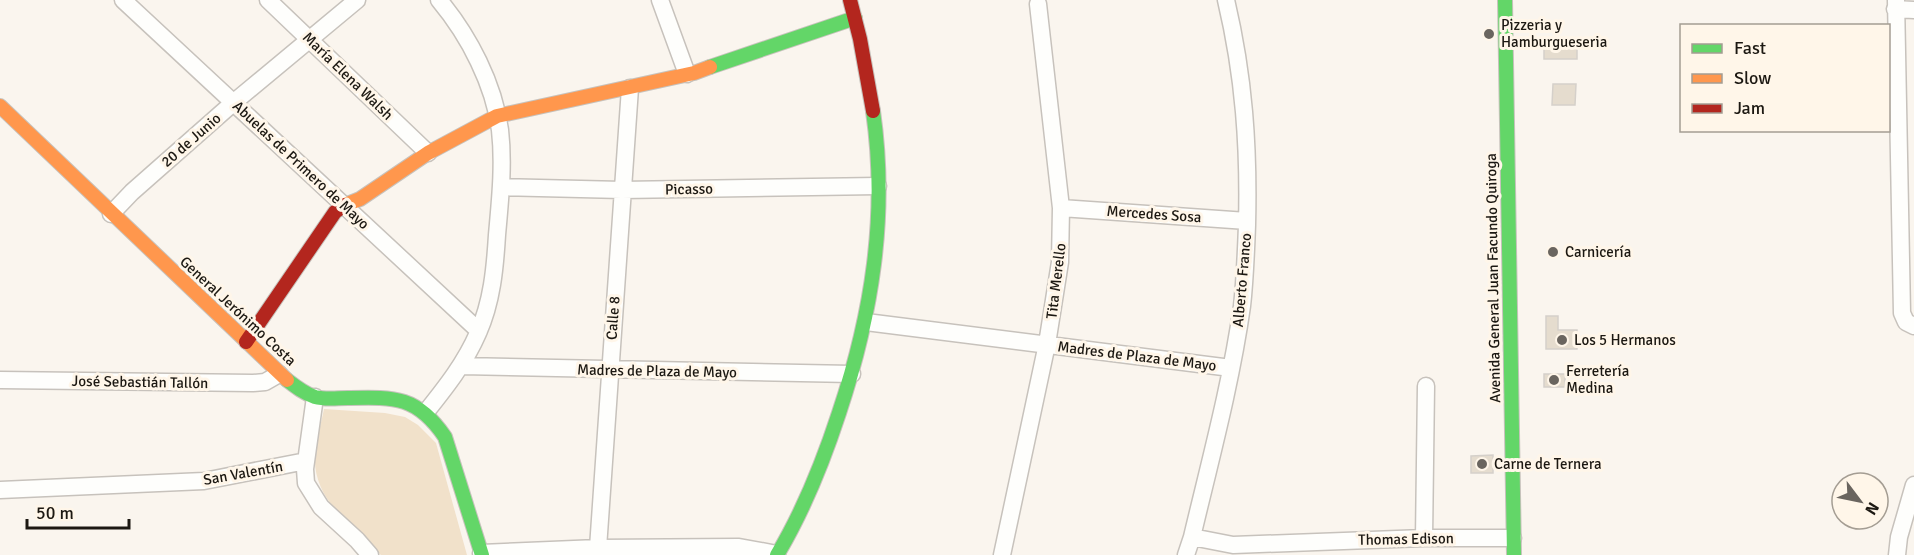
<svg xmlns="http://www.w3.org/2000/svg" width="1914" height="555" viewBox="0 0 1914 555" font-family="Signika,sans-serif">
<rect width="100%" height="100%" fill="#faf5ee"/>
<path fill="#f1e1ca" d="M324 409 385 413 405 417 418 425 436 443 467 555H381C353 528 312 499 315 455 316 440 321 424 324 409Z"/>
<path fill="#e5dcce" stroke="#d5d0ca" stroke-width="1.5" d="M1544 39 1577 40V59H1544Z
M1553 84H1576L1575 105H1552Z
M1546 316H1558V330H1577V349H1546Z
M1544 374H1565V387H1544Z
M1493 455V473H1471V456Z"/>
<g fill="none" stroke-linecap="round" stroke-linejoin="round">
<defs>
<path id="street" d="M123 0 479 331
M268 0 428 153
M660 0 687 74
M1896 0 1902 313 1906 322 1914 326
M1895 9 1914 10
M501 187 622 190 878 186
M1061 208 1247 221
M111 214 132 192 233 103 357 0
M866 322 1231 368
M462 366 852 374
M0 380 253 383 265 382 279 374
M315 397 305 469 306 483 321 507 357 540 370 555
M426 412C446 387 465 363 478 333 492 302 495 268 497 235 500 201 504 165 500 130 494 84 469 36 439 0
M0 490 204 481 306 461
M1192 537 1233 545 1424 538H1513
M1424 538 1426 386
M598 548 630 88
M481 553 598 548 739 547 777 554
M1002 555 1047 344 1060 262 1061 208 1038 4
M1186 555 1192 537C1210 461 1231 384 1242 306 1245 280 1246 252 1247 225 1249 147 1244 76 1226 0
M1897 555 1899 537 1914 485"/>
<path id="fast" d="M1505 0 1514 555
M710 67 855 18
M287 380C296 387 305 394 315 397 326 400 337 398 348 398 395 397 417 396 445 437L482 555
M777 555C804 510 823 462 839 413 872 314 888 215 873 111"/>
<path id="slow" d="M0 106 287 380
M345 205 360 199 428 153 497 116 694 73 710 67"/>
<path id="jam" d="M850 0 860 39 873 111
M246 342 335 212 345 205"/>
</defs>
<use href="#street" stroke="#c7c2bc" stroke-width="19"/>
<use href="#fast" stroke="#c7c2bc" stroke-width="16"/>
<use href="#slow" stroke="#c7c2bc" stroke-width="16"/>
<use href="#jam" stroke="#c7c2bc" stroke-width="16"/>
<use href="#street" stroke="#fefefc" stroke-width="16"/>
<use href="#fast" stroke="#63d668" stroke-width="14"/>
<use href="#slow" stroke="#ff974d" stroke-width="14"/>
<use href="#jam" stroke="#b3261e" stroke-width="14"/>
</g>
<g fill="#6a655f" stroke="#fff6e9" stroke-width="2">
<circle cx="1489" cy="34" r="6"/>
<circle cx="1553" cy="252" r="6"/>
<circle cx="1562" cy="340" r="6"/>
<circle cx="1554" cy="380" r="6"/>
<circle cx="1482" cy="464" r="6"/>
</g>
<g text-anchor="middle" stroke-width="6" stroke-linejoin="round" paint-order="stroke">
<g font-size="15" fill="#1c1812" stroke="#fff6e9" text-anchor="start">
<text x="1501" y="30">Pizzeria y<tspan x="1501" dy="17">Hamburgueseria</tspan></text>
<text x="1565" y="257">Carnicería</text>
<text x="1574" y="345">Los 5 Hermanos</text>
<text x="1566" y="376">Ferretería<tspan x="1566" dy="17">Medina</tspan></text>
<text x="1494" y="469">Carne de Ternera</text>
</g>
<g font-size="15" fill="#1c1812" stroke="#fff6e9">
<text transform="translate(348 76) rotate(44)" y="5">María Elena Walsh</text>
<text transform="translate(191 140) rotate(-41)" y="5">20 de Junio</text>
<text transform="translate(301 165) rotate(43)" y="5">Abuelas de Primero de Mayo</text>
<text transform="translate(689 189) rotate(-1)" y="5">Picasso</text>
<text transform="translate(1154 214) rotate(4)" y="5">Mercedes Sosa</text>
<text transform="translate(1493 278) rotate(-91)" y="5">Avenida General Juan Facundo Quiroga</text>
<text transform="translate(1242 280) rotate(-85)" y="5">Alberto Franco</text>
<text transform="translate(1056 281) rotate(-83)" y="5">Tita Merello</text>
<text transform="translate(238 311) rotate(43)" y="5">General Jerónimo Costa</text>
<text transform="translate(613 318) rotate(-86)" y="5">Calle 8</text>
<text transform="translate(1137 356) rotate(7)" y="5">Madres de Plaza de Mayo</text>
<text transform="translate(657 371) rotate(1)" y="5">Madres de Plaza de Mayo</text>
<text transform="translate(140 382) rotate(1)" y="5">José Sebastián Tallón</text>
<text transform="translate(243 473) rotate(-10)" y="5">San Valentín</text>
<text transform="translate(1406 539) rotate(-1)" y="5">Thomas Edison</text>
</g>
</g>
<rect x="1680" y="24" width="210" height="108" fill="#fff6e9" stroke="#a49d93" stroke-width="1.5"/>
<rect x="1692" y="44" width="30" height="9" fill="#63d668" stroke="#a49d93" stroke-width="1.5"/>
<text x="1734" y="54" font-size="18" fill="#1c1812">Fast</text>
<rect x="1692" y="74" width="30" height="9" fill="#ff974d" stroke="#a49d93" stroke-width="1.5"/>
<text x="1734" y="84" font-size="18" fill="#1c1812">Slow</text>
<rect x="1692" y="104" width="30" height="9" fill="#b3261e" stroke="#a49d93" stroke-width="1.5"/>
<text x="1734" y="114" font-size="18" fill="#1c1812">Jam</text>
<g transform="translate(1860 501) rotate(122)"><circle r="28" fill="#fff6e9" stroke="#a49d93" stroke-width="1.5"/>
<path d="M0-4.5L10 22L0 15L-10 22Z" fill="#6a655f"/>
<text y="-9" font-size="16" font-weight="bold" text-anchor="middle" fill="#1c1812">N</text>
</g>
<path d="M27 519v9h102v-9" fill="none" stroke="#1c1812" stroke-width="3"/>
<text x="36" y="519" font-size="18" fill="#1c1812" stroke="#fff6e9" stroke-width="4.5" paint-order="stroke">50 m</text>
</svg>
